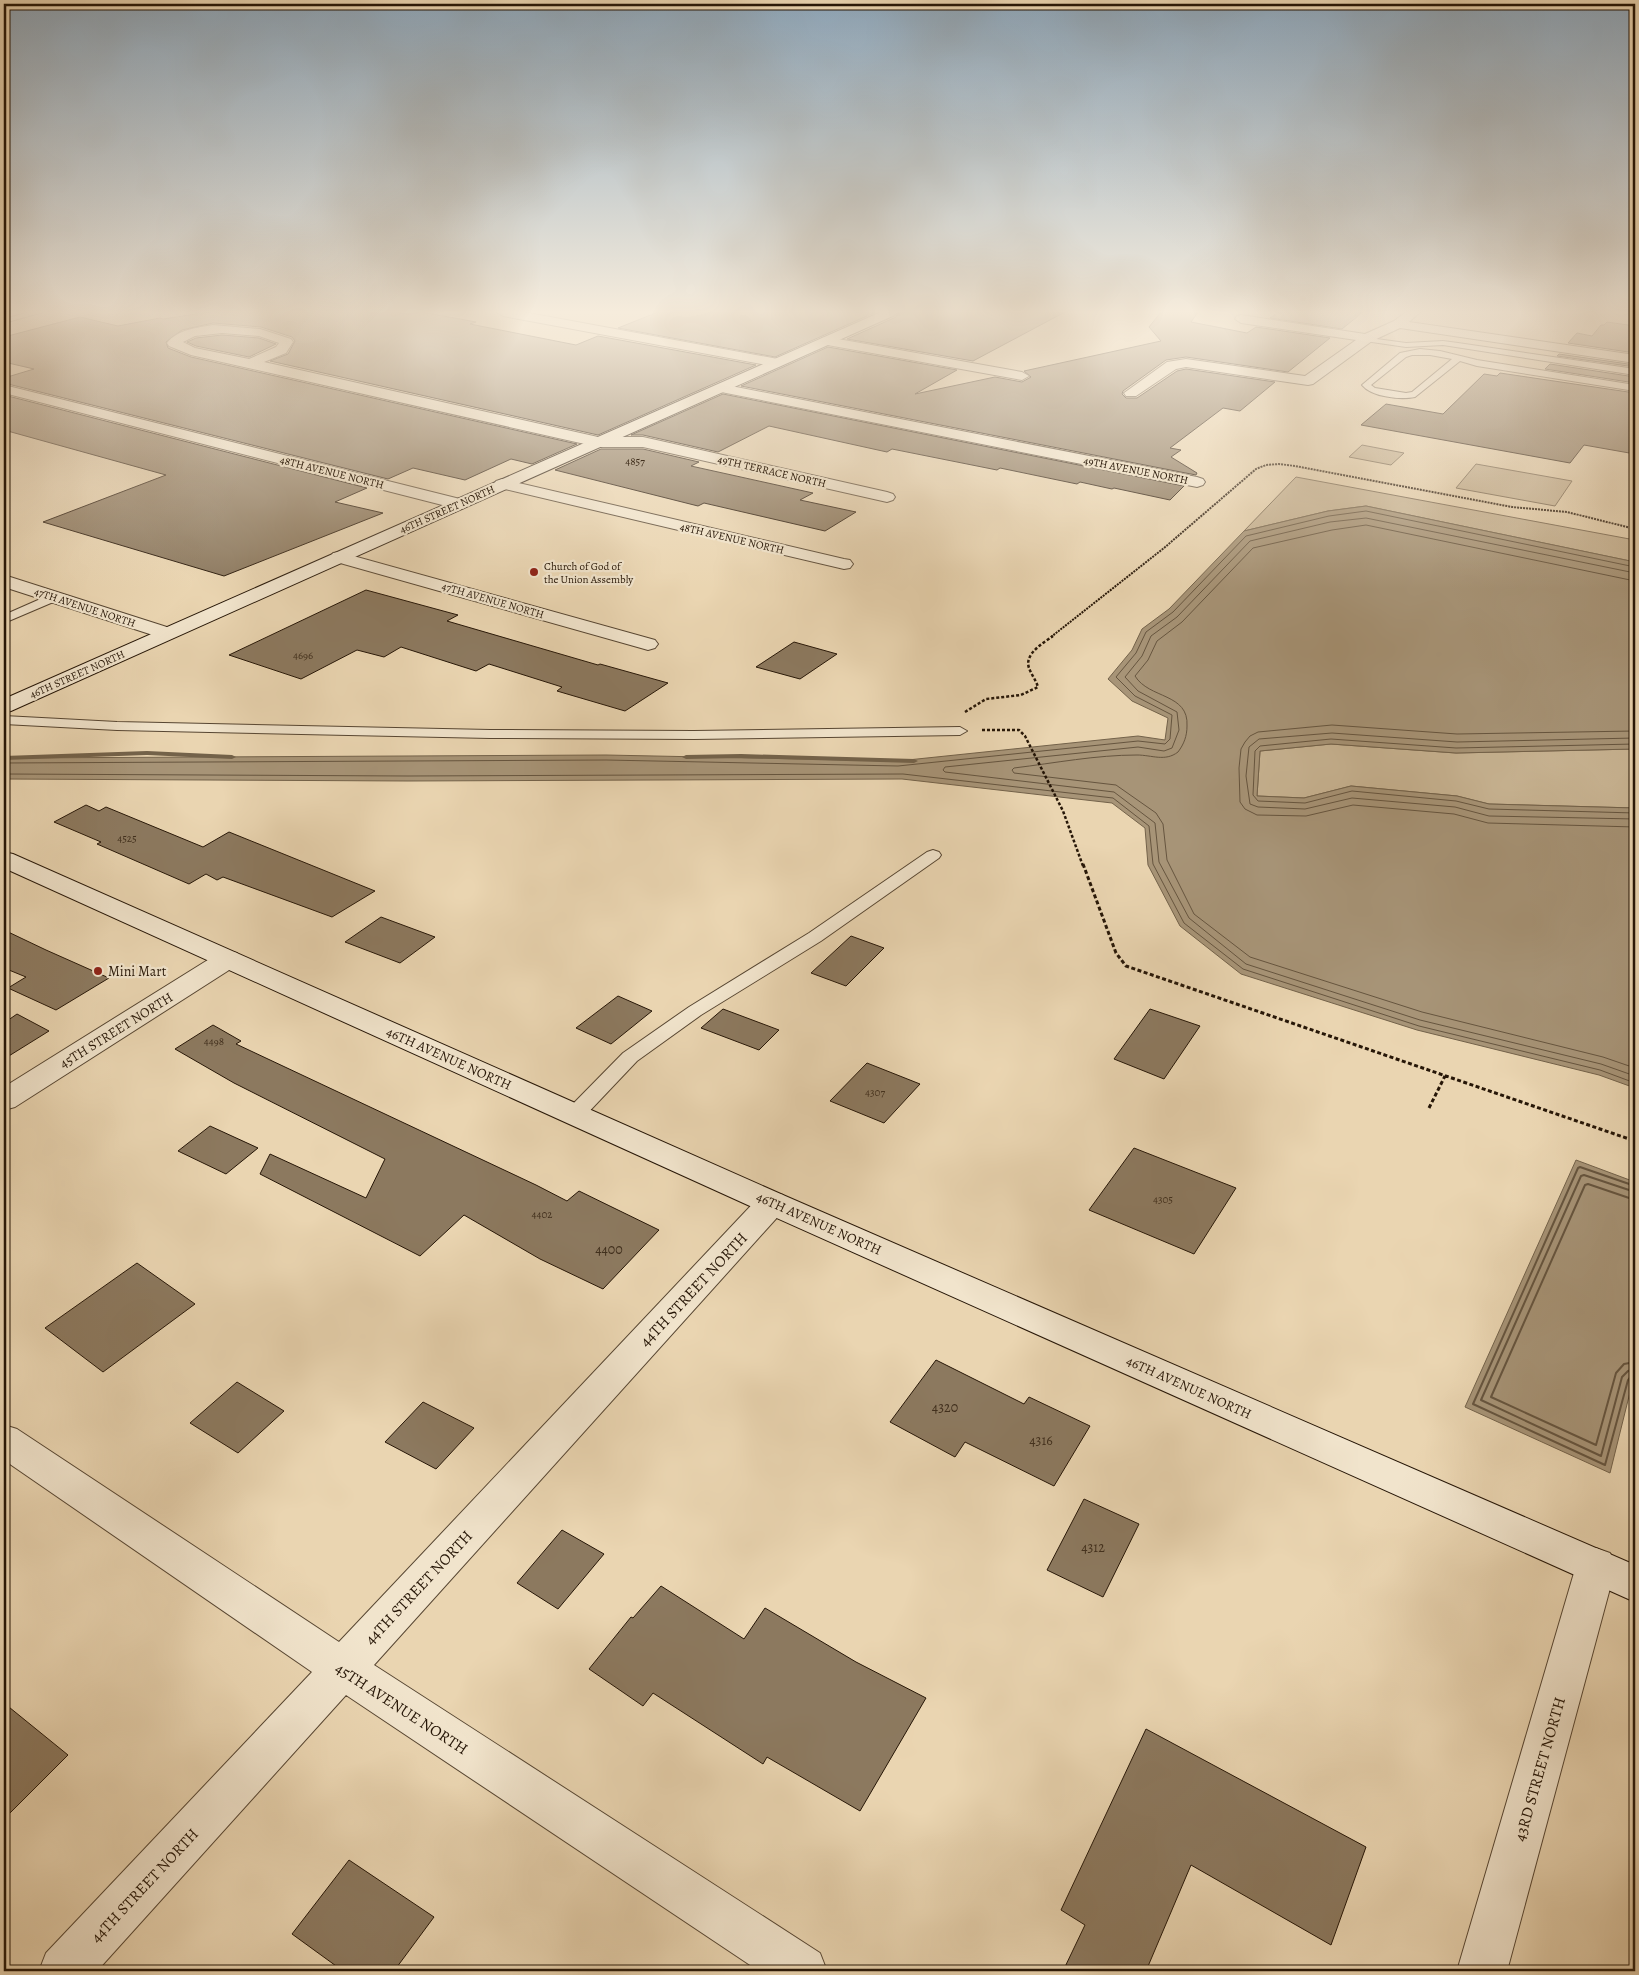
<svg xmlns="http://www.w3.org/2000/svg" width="1639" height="1975" viewBox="0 0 1639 1975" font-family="Alegreya,serif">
<rect width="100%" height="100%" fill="#ead5b1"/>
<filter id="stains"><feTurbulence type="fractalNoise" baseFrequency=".004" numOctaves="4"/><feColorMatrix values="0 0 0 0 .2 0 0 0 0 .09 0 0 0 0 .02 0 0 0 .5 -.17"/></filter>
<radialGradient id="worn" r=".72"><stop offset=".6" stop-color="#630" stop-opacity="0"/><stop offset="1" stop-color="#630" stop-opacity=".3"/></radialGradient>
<path fill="#c9b594" stroke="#78664e" d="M1362 445 1404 453 1391 465 1349 457Z
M1476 464 1572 481 1555 506 1456 488Z
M1296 477 1635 540V562L1366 506 1328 511 1244 531Z
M1331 744 1456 753 1635 749V808L1489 804 1457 796 1351 786 1304 798 1257 796 1260 751Z"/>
<path fill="#a79477" stroke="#73624a" d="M1366 506 1635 562V749L1456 753 1331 744 1260 751 1257 796 1304 798 1351 786 1457 796 1489 804 1635 808V1088L1599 1075 1417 1030 1241 974 1180 926 1148 865 1145 828 1112 803 902 779 408 781 4 779V758L606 755 898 761 1138 736 1165 740 1168 718 1132 701 1108 679 1132 650 1142 629 1169 609 1244 531 1328 511Z
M1576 1160 1635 1182V1372L1610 1473 1465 1407Z"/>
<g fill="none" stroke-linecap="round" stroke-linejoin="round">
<path stroke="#66553f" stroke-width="1" d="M1635 573 1366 518 1330 522 1250 541 1177 617 1151 636 1142 656 1125 677 1138 691 1177 712 1179 730 1172 748 1164 751 1138 747 945 767 943 770 945 772 1114 792 1155 823 1159 862 1189 918 1246 964 1420 1020 1601 1064 1635 1076
M1635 581 1366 525 1332 530 1253 548 1182 622 1157 641 1148 660 1135 676C1149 699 1189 693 1187 726 1187 736 1184 744 1178 752 1165 762 1152 755 1137 755 1096 755 1055 763 1014 768L1012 770 1014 773 1116 785 1156 813 1163 824 1167 860 1194 914 1250 957 1422 1012 1603 1057 1635 1068
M1635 731 1457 734 1332 725 1258 732 1250 736 1245 742 1241 749 1239 768 1240 802 1245 809 1257 815 1306 816 1353 805 1454 814 1488 823 1635 827
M1635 738 1457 742 1332 733 1259 739 1249 747 1246 776 1250 804 1258 807 1305 809 1352 798 1455 807 1489 816 1635 819
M1635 744 1456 748 1331 739 1260 746 1255 751 1253 795 1258 801 1305 803 1352 791 1456 801 1489 809 1635 813
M4 763 606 760 898 766 1138 741 1165 744 1170 739 1172 715 1135 696 1116 677 1136 653 1146 632 1173 612 1246 536 1329 516 1366 511 1635 567
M4 774 408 776 903 774 1113 798 1149 826 1153 864 1184 923 1243 969 1419 1026 1600 1070 1635 1083"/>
<path stroke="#66553f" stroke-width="2" d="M1635 1186 1580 1167 1578 1168 1473 1404 1605 1465 1628 1380 1631 1376H1635
M1635 1192 1584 1175 1581 1176 1481 1400 1601 1456 1622 1377 1628 1371 1635 1369
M1635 1200 1588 1184 1585 1185 1491 1397 1596 1445 1616 1373 1624 1364 1635 1362"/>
<path fill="#73624a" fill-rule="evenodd" d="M147 751 232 755 236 757 232 759 147 755 4 760V756Z
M741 754 914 759 918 761 914 763 741 758 686 759 682 757 686 755Z"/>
</g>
<path fill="#8c795f" stroke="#261607" d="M196 312H397L408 314 422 312 476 322 470 324 576 345 598 336 756 365 598 435 270 361 288 354 295 341 292 337 261 327 213 323 182 330 166 342 168 348 191 357 577 444 532 464 511 459 465 480 413 468 388 479 4 383V378L34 369 4 362V337L80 317 118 326 160 318 163 319 196 314Z
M658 312H876L775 357 618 328Z
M899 312H1065L973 361 847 339 896 317Z
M1161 312H1198L1191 322 1247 333 1256 327 1330 338 1288 372 1186 357 1166 360 1123 391 1122 394 1126 398H1137L1177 371 1186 369 1275 382 1240 411 1223 408 1170 448 1181 450 1171 457 1197 473 1196 475 741 386 828 347 957 370 915 394 995 377 1022 382 1031 377 1024 371 1161 341 1149 327Z
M1279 312H1363L1342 329 1270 318Z
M1607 322 1635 326V353L1568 343 1577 333 1592 336 1601 325H1604Z
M222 335 259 338 276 344 249 357 196 346 187 342 196 338Z
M1559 354 1635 365V367L1557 356Z
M1550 364 1635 377V383L1545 369Z
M1500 373 1635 393V454L1584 445 1570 463 1361 425 1386 404 1443 414 1484 374 1497 376Z
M723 394 1184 486 1170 500 1114 488 1112 489 1080 482 1077 484 1000 468 997 470 892 449 887 452 769 426 718 452 643 435H631Z
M4 395 367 488 335 502 383 513 224 576 43 522 166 475 4 430Z
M601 449H643L699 462 691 466 813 493 800 500 856 512 825 531 704 503 698 506 555 470Z
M366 590 458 615 447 621 598 665 600 664 668 683 625 711 557 691 562 687 489 664 476 671 401 647 384 657 357 650 301 679 229 655Z
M794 642 837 654 800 679 756 667Z
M86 805 99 811 106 807 203 847 229 832 375 891 332 917 223 877 217 880 206 874 189 884 97 844 101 842 54 822Z
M381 917 435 937 400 963 345 942Z
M4 930 46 950 109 978 56 1010 8 988 26 977 4 968Z
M851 936 884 948 846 986 811 973Z
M618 996 652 1011 611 1044 576 1028Z
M723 1009 779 1030 759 1050 701 1028Z
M1150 1009 1200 1026 1164 1079 1114 1059Z
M17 1014 49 1031 4 1059V1023Z
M213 1025 241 1041 236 1044 536 1185 567 1201 579 1191 659 1230 603 1289 540 1259 464 1215 420 1256 260 1174 270 1154 366 1198 385 1159 234 1083 175 1049Z
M867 1063 920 1084 884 1123 830 1101Z
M210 1126 258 1148 226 1174 178 1151Z
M1134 1148 1236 1188 1194 1254 1089 1210Z
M137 1263 195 1304 103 1372 45 1328Z
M936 1360 1024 1404 1029 1397 1090 1426 1054 1486 965 1442 955 1457 890 1422Z
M237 1382 284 1411 238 1453 190 1423Z
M423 1402 474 1428 436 1469 385 1442Z
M1084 1499 1139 1524 1103 1597 1047 1570Z
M562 1530 604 1554 558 1609 517 1583Z
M661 1586 744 1639 765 1608 856 1662 926 1698 860 1811 767 1757 763 1764 653 1693 643 1706 589 1669 631 1617 633 1618Z
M4 1703 68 1755 4 1819Z
M1146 1729 1366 1847 1331 1945 1191 1865 1146 1971H1063L1085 1925 1061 1910Z
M349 1860 434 1917 394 1971H343L292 1934Z"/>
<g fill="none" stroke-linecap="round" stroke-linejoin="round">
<defs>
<path id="lane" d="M30 312H43L4 323V319Z
M1362 337 1406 343 1443 341 1458 343 1635 369V375L1443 345 1406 347 1365 341 1361 339Z
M1420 349 1440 351 1477 360 1635 385V391L1477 366 1460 361 1415 397C1400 400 1372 397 1362 385L1400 353ZM1412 355H1430L1452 359 1412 392 1406 393 1375 388 1371 385 1406 357Z
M54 593 58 594 60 597 58 600 4 623V615Z
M4 716 117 722 490 730 694 731 960 727 967 731 960 735 694 739 490 738 117 730 4 724Z
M933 850 939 852 941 855 939 858 821 941 701 1015 637 1061 582 1119 575 1120 568 1119 565 1114 568 1109 623 1053 689 1007 809 933 927 852Z"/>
<path id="street" d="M497 312H523L778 359 785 363 778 367 503 316Z
M1406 312H1420L1409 322 1635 355V363L1400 328 1372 341 1313 384 1308 385 1186 367 1176 369 1136 396H1126L1124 393 1167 362 1186 359 1305 376 1356 340 1241 323 1235 319 1237 316 1241 315 1365 334 1394 321Z
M213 325 260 329 291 339 293 342 286 353 264 362 598 437H643L887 492 893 494 895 497 893 500 887 502 643 447H598L191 355 169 346 167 343C178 329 197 328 213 325ZM222 333 259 336 279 343 276 347 249 359 195 348 183 342 195 336Z
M827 337 1022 372 1029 376 1022 380 822 344 821 341 822 338Z
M721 384 1197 477 1203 479 1205 482 1203 485 1197 487 716 391 714 388Z
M4 385 464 500 466 504 464 508 458 509 4 393Z
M502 479 844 559 850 560 853 564 850 568 844 569 496 487 494 484 496 481Z
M339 552 655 640 658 644 655 648 648 650 641 648 333 561 330 557 333 553Z
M4 575 173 629 176 633 173 637 166 639 159 637 4 587Z
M228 951 237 953 241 959 237 965 15 1107 4 1110V1087L219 953Z
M772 1192 783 1195 788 1203 783 1211 374 1665 820 1953 827 1971H759L346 1695 97 1971H39L46 1953 312 1672 4 1460V1425L17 1429 339 1642 761 1195Z
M1596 1548 1610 1553 1616 1566 1507 1971H1457L1576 1566 1582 1553Z"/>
<path id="secondary" d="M881 312H897L895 315 11 711 4 713V699Z
M4 852 13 854 783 1195 1635 1565V1602L761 1211 4 868Z"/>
</defs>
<use href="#lane" stroke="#574632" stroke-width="2"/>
<use href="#street" stroke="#574632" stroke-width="2"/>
<use href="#secondary" stroke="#261607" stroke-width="2"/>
<path stroke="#261607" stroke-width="2" stroke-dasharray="2 1" stroke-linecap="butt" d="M1051 637 1164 548 1256 469 1266 465 1279 464 1295 466 1512 507 1567 512 1635 529"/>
<path stroke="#261607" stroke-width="2.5" stroke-dasharray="3 2" stroke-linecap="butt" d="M965 712 986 699 1021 695 1038 687C1036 680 1031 674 1029 668 1024 654 1043 643 1053 636
M982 730H1019L1025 736 1063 811 1083 866"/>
<path stroke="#261607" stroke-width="3" stroke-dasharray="4 2.5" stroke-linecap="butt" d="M1083 864 1116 953 1126 966 1635 1141
M1429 1108 1445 1076"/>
<use href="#lane" fill="#f1e4cc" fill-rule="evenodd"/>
<use href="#street" fill="#f1e4cc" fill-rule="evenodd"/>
<use href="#secondary" fill="#f1e4cc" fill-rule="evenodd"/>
</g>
<linearGradient id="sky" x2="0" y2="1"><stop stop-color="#8ea7bb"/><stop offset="0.53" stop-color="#f6ecdc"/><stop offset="1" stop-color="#f6ecdc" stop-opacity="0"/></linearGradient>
<rect width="1639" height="589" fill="url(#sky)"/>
<g fill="#8f2418" stroke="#f1e4cc" stroke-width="2">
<circle cx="534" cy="572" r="5"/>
<circle cx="98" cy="971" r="5"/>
</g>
<g text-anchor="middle" stroke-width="4.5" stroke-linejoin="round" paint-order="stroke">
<g font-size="11" fill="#402f1d">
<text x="635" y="465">4857</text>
<text x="303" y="659">4696</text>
<text x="127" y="842">4525</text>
<text x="214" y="1045">4498</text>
<text x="875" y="1096">4307</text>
<text x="1163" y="1203">4305</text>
<text x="542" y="1218">4402</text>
</g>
<g font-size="11" fill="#261607" stroke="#f1e4cc">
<text transform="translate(1136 470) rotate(11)" y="4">49TH AVENUE NORTH</text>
<text transform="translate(772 471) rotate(13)" y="4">49TH TERRACE NORTH</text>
<text transform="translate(332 472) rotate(14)" y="4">48TH AVENUE NORTH</text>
<text transform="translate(447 509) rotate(-24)" y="4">46TH STREET NORTH</text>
<text transform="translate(732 538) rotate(13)" y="4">48TH AVENUE NORTH</text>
<text transform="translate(493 600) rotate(16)" y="4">47TH AVENUE NORTH</text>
<text transform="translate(85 607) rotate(18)" y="4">47TH AVENUE NORTH</text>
<text transform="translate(77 674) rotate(-24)" y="4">46TH STREET NORTH</text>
</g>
<g font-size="11" fill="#261607" stroke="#f1e4cc" text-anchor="start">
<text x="544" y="570">Church of God of<tspan x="544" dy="13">the Union Assembly</tspan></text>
</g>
<g font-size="14" fill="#261607" stroke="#f1e4cc" text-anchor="start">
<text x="108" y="976">Mini Mart</text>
</g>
<g font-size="14" fill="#261607" stroke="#f1e4cc">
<text transform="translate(116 1030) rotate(-32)" y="5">45TH STREET NORTH</text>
<text transform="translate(449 1058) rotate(24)" y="5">46TH AVENUE NORTH</text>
<text transform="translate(819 1223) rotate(24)" y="5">46TH AVENUE NORTH</text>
<text transform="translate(1189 1387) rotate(24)" y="5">46TH AVENUE NORTH</text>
</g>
<g font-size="14" fill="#402f1d">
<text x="609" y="1254">4400</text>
<text x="945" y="1412">4320</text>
<text x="1041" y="1445">4316</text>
<text x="1093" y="1552">4312</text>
</g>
<g font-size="16" fill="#261607" stroke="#f1e4cc">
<text transform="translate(693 1289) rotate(-47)" y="6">44TH STREET NORTH</text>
<text transform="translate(418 1587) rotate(-47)" y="6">44TH STREET NORTH</text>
<text transform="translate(402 1708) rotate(33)" y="6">45TH AVENUE NORTH</text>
<text transform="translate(1539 1769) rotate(-74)" y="6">43RD STREET NORTH</text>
<text transform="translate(144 1885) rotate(-47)" y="6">44TH STREET NORTH</text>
</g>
</g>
<rect width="1639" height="1975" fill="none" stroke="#ead5b1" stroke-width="20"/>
<rect x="5" y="5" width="1629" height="1965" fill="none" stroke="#261607" stroke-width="2.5"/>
<rect x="10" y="10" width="1619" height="1955" fill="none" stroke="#261607"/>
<rect width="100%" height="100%" filter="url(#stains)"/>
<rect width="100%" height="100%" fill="url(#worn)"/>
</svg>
